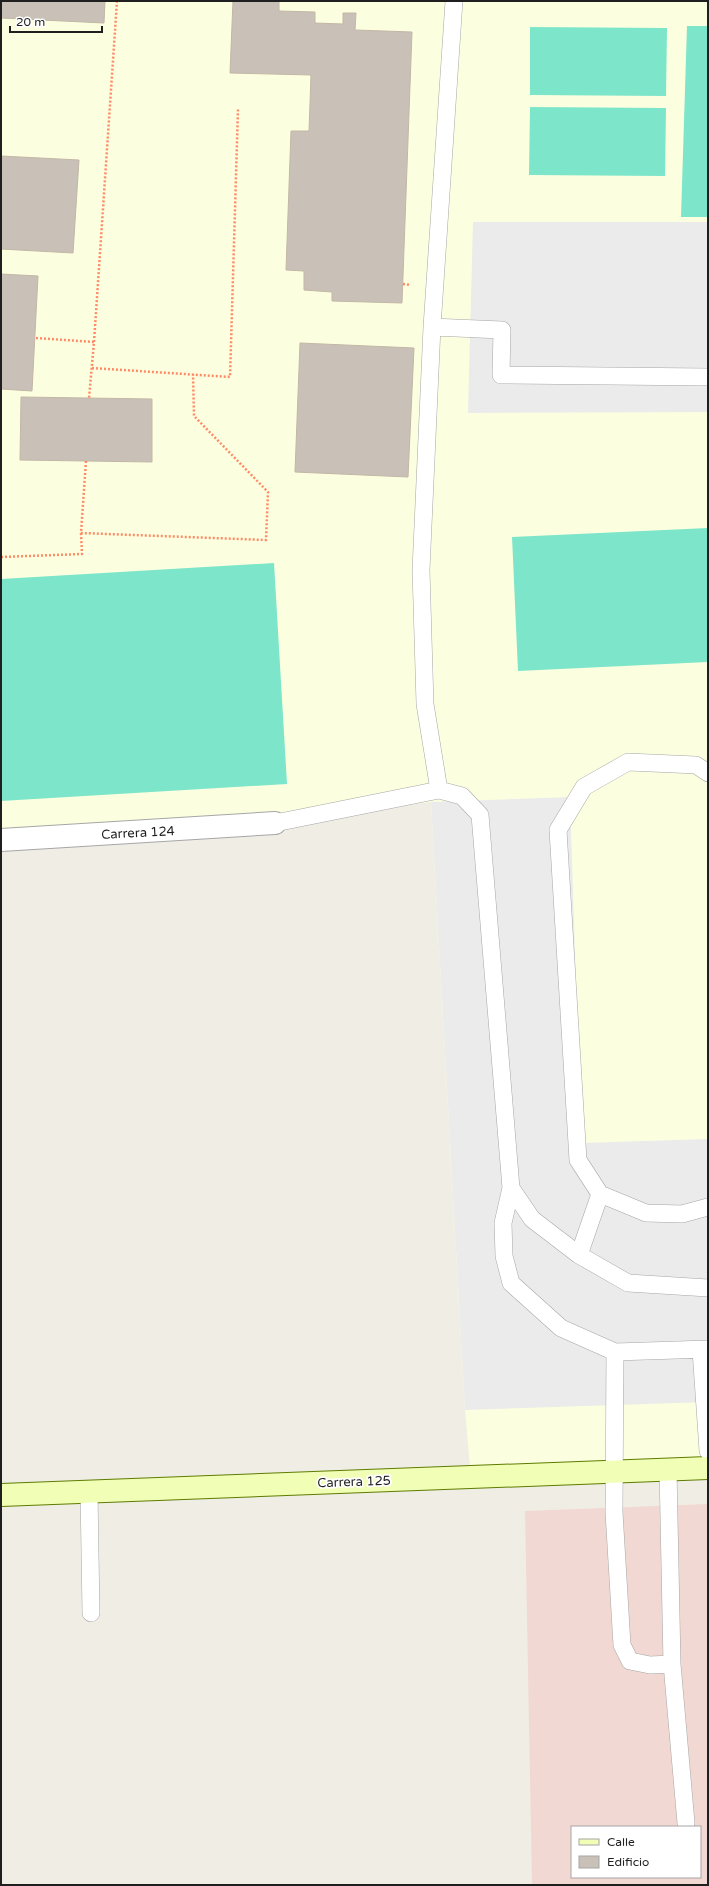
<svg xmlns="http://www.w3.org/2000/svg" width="709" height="1886" viewBox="0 0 709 1886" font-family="'Varela Round',sans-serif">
<rect width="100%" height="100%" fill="#f0eee4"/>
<path fill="#f2d8d2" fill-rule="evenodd" d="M708 1504V1885H532L525 1511ZM572 1827H700V1877H572Z"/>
<path fill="#fbffdf" d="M1 1H708V1468L471 1477 465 1410 431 802 275 823 1 840Z"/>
<path fill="#7de5ca" d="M687 26H708V217H681Z
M530 27 667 28 666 96 530 95Z
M530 107 666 108 665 176 529 175Z
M708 528V662L518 671 512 537Z
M274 563 287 784 1 801V579Z"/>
<path fill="#ebebeb" d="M473 222H708V412L468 413Z
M570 797 581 1143 708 1139V1402L465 1410 431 802Z"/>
<path fill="#c9c1b7" stroke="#c3b6a6" d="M1 1H105L104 23 1 18Z
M233 1H279V11L315 12V23L343 24V13H356L355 30 412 32 402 303 332 301V292L304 290V271L286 270 291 131H309L311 75 230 73Z
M1 156 79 160 73 253 1 249Z
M1 274 38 276 32 391 1 389Z
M300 343 414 348 408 477 295 472Z
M21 397 152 399V462L20 460Z"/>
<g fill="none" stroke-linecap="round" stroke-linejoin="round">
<defs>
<path id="lane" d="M432 327 502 330 501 375 708 377
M708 773 696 765 628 762 584 787 558 830 578 1160 600 1194 646 1213 682 1214 708 1207
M439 790 462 796 480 815 511 1188 503 1223 504 1256 511 1283 561 1328 615 1352 708 1349
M275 823 439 790 425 704 421 570 432 327 454 1
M511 1188 532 1219 579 1255 628 1283 708 1288
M579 1255 600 1194
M701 1350 708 1451
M615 1352 614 1512 622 1645 630 1661 650 1665 672 1664
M668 1469 672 1664 686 1823
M89 1492 91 1613"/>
<path id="street" d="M1 840 275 823"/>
<path id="secondary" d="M1 1495 708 1468"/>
</defs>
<use href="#lane" stroke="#a6a6a6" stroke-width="18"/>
<use href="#street" stroke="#a6a6a6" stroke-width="24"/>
<use href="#secondary" stroke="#5e7c00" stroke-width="24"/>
<path stroke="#ff8a67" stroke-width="2.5" stroke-dasharray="2 2" stroke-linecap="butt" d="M403 284 411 285
M36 338 94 342 89 398
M94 342 117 1
M92 368 230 377 238 109
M86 461 81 533 266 540 268 492 194 416 193 374
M1 557 82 554 81 533"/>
<use href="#lane" stroke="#fff" stroke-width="17"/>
<use href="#street" stroke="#fff" stroke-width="22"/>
<use href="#secondary" stroke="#f1feb5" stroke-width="22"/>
</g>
<g text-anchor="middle" stroke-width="3.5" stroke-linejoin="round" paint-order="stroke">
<g font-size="13" fill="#1f1f1f" stroke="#fff">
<text transform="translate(138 832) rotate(-3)" y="5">Carrera 124</text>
<text transform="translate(354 1481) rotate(-2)" y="5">Carrera 125</text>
</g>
</g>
<rect width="709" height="1886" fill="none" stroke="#1f1f1f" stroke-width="4"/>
<rect x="571" y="1826" width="130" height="52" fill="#ffffff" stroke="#a5a5a5"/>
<rect x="579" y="1839" width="20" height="6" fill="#f1feb5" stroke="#a5a5a5"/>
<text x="607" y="1846" font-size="12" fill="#1f1f1f">Calle</text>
<rect x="579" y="1856" width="20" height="12" fill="#c9c1b7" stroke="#a5a5a5"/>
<text x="607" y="1866" font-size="12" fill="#1f1f1f">Edificio</text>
<path d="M10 26v6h92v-6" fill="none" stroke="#1f1f1f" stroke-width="2"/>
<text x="16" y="26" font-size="12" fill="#1f1f1f" stroke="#ffffff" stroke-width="3" paint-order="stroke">20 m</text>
</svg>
